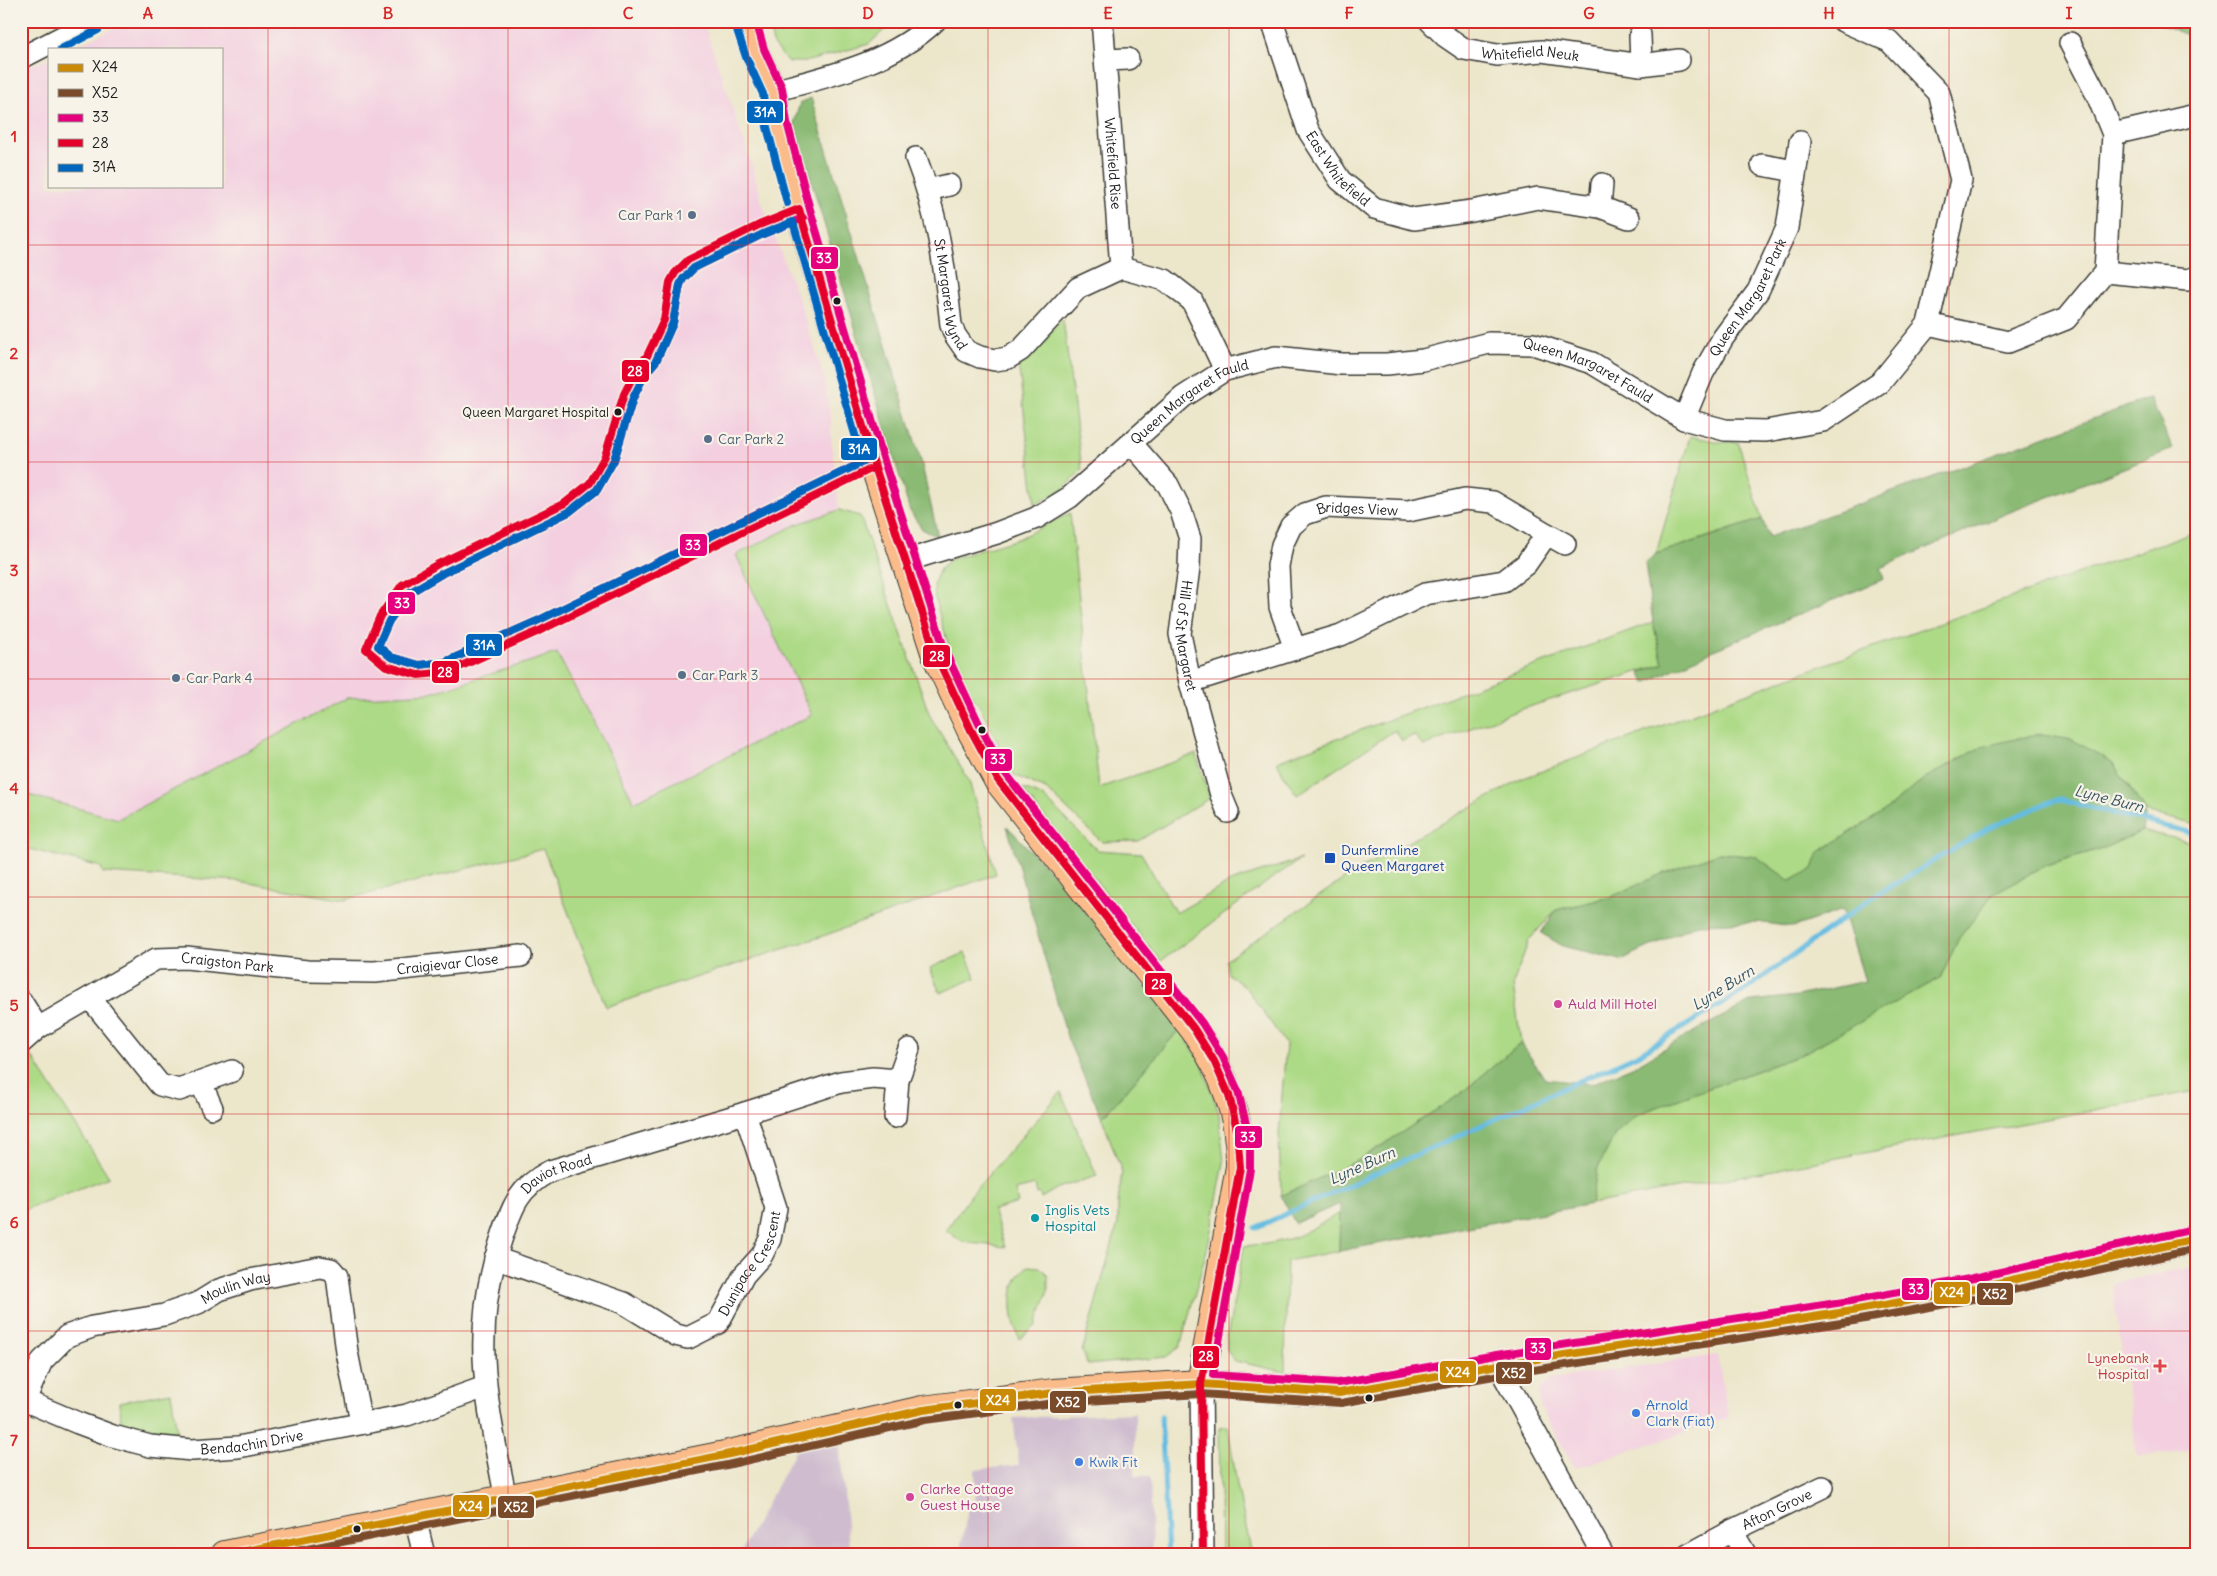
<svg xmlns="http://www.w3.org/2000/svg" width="2217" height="1576" viewBox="0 0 2217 1576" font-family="Delius,sans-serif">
<rect width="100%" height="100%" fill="#f7f3e8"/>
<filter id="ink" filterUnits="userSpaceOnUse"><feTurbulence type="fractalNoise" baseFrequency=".02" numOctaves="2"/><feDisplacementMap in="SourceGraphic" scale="10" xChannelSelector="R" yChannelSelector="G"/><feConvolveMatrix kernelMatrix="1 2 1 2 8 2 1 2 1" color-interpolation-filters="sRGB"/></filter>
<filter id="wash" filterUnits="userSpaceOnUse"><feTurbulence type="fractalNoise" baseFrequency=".0096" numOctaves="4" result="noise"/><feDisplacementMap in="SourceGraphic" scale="20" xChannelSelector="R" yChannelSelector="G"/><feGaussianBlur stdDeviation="1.12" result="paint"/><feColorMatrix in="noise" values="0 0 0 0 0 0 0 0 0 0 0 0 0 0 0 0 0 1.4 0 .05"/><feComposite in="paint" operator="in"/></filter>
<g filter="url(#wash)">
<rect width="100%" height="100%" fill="#ece6cb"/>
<path fill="#f3cfe0" d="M130 21H703L752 166 761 200 803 312 824 378 831 419V437L839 510 795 525 736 555 812 715 633 802 556 653 431 693 347 698 118 819 21 793V70L49 58V186H221V49H69Z
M2196 1267V1449L2137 1457 2112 1283Z
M1717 1355 1729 1418 1575 1468 1541 1408 1539 1391 1551 1379Z"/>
<path fill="#cfbdcf" d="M1135 1413V1476H1150L1152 1555H959L969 1505 976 1504 975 1470 1019 1465 1013 1418Z
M838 1430 850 1555H739L802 1439Z"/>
<path fill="#adda86" stroke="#647b51" d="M767 21H894L869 44 805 62H788L774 46Z
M1063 319 1082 470 1063 489 1035 505 1018 361Z
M1690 436 1719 442H1738L1762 519 1656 554Z
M839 510 860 516 930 716 969 781 996 874 823 936 606 1007 543 849 344 900 238 881 103 873 101 867 21 847V793L118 819 347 698 431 693 557 653 634 802 812 715 736 555 795 525Z
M1070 513 1099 788 1196 754 1210 798 1138 841 1102 842 1046 789 1014 775 982 710 955 669 935 599 934 583 940 569 951 559 1018 539Z
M2196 531V825L2146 812 2112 762 1981 747 1925 778 1880 814 1820 852 1812 871 1790 881 1757 857 1719 853 1664 873 1611 897 1556 910 1529 940 1513 984 1521 1043 1459 1095 1361 1159 1281 1196 1279 1134 1286 1044 1246 988 1228 974 1226 960 1351 874 1521 779 1793 676Z
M1653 622 1663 664 1522 709 1423 746 1414 735 1402 741 1395 730 1297 795 1283 774 1277 761Z
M1021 788 1044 797 1097 850 1141 853 1176 913 1230 882 1301 859 1274 877 1161 961Z
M2142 831 2196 843V1091L1591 1204 1597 1170 1615 1134 1638 1114 1800 1055 1940 978 1959 938 1994 893 2046 865 2107 847Z
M965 953 976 978 940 993 930 968Z
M1180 1029 1203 1066 1219 1114 1224 1163 1208 1246 1180 1347 1166 1357 1088 1365 1082 1351 1118 1223V1202L1122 1172 1102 1118Z
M31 1055 109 1177 21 1211V1060Z
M1061 1092 1097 1176 1058 1188 1041 1198 1040 1193 1037 1194 1035 1185 1015 1190 1018 1203 993 1210 1005 1247 962 1242 946 1230 970 1196Z
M1340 1213 1339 1251 1287 1261 1285 1372 1235 1361 1227 1351V1338L1244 1246 1273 1243 1296 1237Z
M1028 1266 1040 1267 1048 1275V1291L1036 1326 1019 1339C1010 1314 1006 1283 1028 1266Z
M171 1392 177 1432 121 1422 120 1402Z
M1228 1426 1237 1485 1252 1555H1221L1219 1427Z"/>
<path fill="#8aba73" stroke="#536b48" d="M2152 21H2196V38H2195Z
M811 98 921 461 938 537 922 529 910 511 794 123 800 103Z
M2150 398 2173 449 2010 512 1880 568 1884 579 1716 649 1645 683 1640 672 1663 664 1653 622 1645 563 1656 554 1762 519 1769 537Z
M2037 734 2073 740 2112 762 2146 812 2142 831 2107 847 2046 865 1994 893 1959 938 1940 978 1800 1055 1638 1114 1615 1134 1597 1170 1591 1204 1339 1251 1340 1204 1295 1223 1281 1196 1361 1159 1459 1095 1521 1043 1545 1079 1591 1084 1637 1065 1680 1039 1752 1001 1797 996 1865 981 1843 910 1793 927 1757 922 1698 924 1621 960 1563 946 1541 933 1556 910 1611 897 1664 873 1719 853 1757 857 1790 881 1813 869 1819 852 1880 814 1925 778 1981 747Z
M1007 826 1067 889 1180 1029 1102 1118 1068 1040Z"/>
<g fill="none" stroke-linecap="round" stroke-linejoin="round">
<path stroke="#64bce1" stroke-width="5" d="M1255 1228 1639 1054 1745 990 1873 897 1989 828 2057 799 2196 834
M1161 1416 1168 1555"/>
</g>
</g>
<g filter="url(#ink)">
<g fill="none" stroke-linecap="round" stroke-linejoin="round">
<defs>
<g id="minor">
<path id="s1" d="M1272 21 1308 130 1340 180 1374 208 1414 219 1472 211 1538 198 1600 207 1629 218"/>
<path id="s2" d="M1430 21 1445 36 1464 49 1497 55 1542 51 1641 65 1679 60"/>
<path id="s3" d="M1103 32 1121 268"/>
<path d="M1640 35 1641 65"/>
<path d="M21 58 93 21"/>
<path d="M1106 60 1128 59"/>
<path d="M773 91C830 76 891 63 935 21"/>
<path d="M2113 134 2196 115"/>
<path id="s4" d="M916 158C937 212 945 267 951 325L955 335 966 351 980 357 995 360 1008 358 1021 350 1078 288 1121 268 1165 280 1192 301 1225 370"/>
<path d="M1762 165 1795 171"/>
<path d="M928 190 949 185"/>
<path d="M1600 207 1602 184"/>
<path d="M2105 272 2188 280 2196 277"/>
<path d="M1928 324 2008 342 2066 319 2105 272 2113 134 2097 95 2070 43"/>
<path id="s5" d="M1684 419 1703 373 1723 338 1758 291 1787 228 1800 142"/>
<path id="s6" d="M1131 443 1168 485 1181 511 1190 539 1189 568 1180 634 1190 682 1221 795 1228 812"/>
<path d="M1547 534 1565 544"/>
<path id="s7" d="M905 561 997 533 1036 518 1070 497 1183 397 1225 370 1276 357 1342 364H1387L1423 360 1489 343 1533 344 1592 363 1684 419 1725 430 1766 431 1823 421 1880 383 1928 324 1961 180 1939 93 1889 41 1843 21"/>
<path id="s8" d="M1190 682 1295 649 1280 607 1278 566 1282 545 1291 526 1305 514 1326 507 1408 511 1465 499 1493 502 1547 534 1526 564 1504 581 1425 594 1341 635 1295 649"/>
<path d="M90 998 160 1085 179 1090 232 1071"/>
<path d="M21 1001 38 1028"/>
<path id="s9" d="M21 1043 38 1028 156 959 186 958 307 971 375 972 521 956"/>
<path d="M201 1083 212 1108"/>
<path d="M895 1117 898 1080 909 1049"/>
<path id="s10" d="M495 1258 624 1303 676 1335 688 1338 718 1323 744 1275 762 1255 770 1239 776 1208 745 1113"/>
<path d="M1498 1365 1603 1555"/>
<path d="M1201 1384 1203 1555"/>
<path id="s11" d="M21 1399 78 1423 113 1436 150 1446 192 1450 238 1447 407 1415 485 1387"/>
<path id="s12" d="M25 1400 42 1361 67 1336 92 1327 164 1315 198 1303 219 1290 250 1280 320 1267 331 1269 337 1276 347 1352 361 1422"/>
<path id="s13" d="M506 1500C488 1406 469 1335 501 1240 512 1207 518 1188 550 1171L745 1113 841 1082 873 1078 898 1080"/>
<path d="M415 1518 424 1555"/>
<path d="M1732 1531 1746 1555"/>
<path id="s14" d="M1688 1555 1732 1531 1823 1487"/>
</g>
<path id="major" d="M745 21 755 53 773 91 777 124 799 209 875 467 936 655 971 730 998 780 1194 1029C1224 1072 1241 1115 1240 1167L1201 1384
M225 1555 725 1455 923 1410 1053 1393 1201 1384 1339 1393 1498 1365 1852 1311 1971 1289 2196 1239"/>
</defs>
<use href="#minor" stroke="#3b3a36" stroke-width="24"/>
<use href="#major" stroke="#3b3a36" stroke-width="30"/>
<use href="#minor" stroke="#fff" stroke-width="21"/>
<use href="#major" stroke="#fabc8b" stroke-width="28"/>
<defs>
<path id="bus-1" d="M226 1555 725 1455 923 1410 1053 1393 1201 1384 1339 1393 1498 1365 1852 1311 1971 1289 2196 1239"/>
<path id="bus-2" d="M277 1555 727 1465 925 1420 1054 1403 1201 1394 1341 1403 1500 1375 1854 1321 1973 1299 2196 1249"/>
<path id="bus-3" d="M756 21 764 49 782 88 787 122 809 206 885 464 945 651 980 726 1006 774 1202 1023 1223 1057 1238 1091 1247 1128 1250 1148V1169L1213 1375 1338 1383 1496 1355 1850 1301 1969 1279 2194 1229
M803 218 763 234 694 268 683 279 680 285 673 323 656 361 645 374 633 398 614 460 597 490 569 512 443 573 409 593 389 621 378 646 391 657 419 665 445 662 535 622 871 458"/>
<path id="bus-4" d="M799 209 875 467 539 631 448 672 418 675 386 666 366 649 380 616 402 585 438 564 565 503 590 483 605 456 624 394 637 368 647 356 664 320 670 282 675 273 688 260 759 225Z
M875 467 936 655 971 730 998 780 1194 1029 1214 1061 1229 1095 1237 1130 1240 1167 1201 1384 1203 1555"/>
<path id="bus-5" d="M735 24 746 57 763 94 767 127 787 203
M61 49 98 30
M793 222 863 462 535 622 445 662 419 665 391 657 378 646 389 621 409 593 443 573 569 512 597 490 614 460 633 398 645 374 656 361 673 323 680 285 683 279 694 268 763 234Z"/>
</defs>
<use href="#bus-1" stroke="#f7f3e8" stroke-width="11"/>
<use href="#bus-2" stroke="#f7f3e8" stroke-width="11"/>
<use href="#bus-3" stroke="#f7f3e8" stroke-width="11"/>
<use href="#bus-4" stroke="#f7f3e8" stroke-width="11"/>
<use href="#bus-5" stroke="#f7f3e8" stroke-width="11"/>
<use href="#bus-1" stroke="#cb8a06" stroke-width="8"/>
<use href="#bus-2" stroke="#7a4b2a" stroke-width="8"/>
<use href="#bus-3" stroke="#e5007d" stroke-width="8"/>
<use href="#bus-4" stroke="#e4002b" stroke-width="8"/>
<use href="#bus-5" stroke="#0065bd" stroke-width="8"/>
</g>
</g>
<path fill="none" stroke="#d62828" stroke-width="1" stroke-opacity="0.55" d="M268 21V1555M508 21V1555M748 21V1555M988 21V1555M1229 21V1555M1469 21V1555M1709 21V1555M1949 21V1555M21 245H2196M21 462H2196M21 679H2196M21 897H2196M21 1114H2196M21 1331H2196"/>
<g fill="#5c6f8a" stroke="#f7f3e8" stroke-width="2">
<circle cx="692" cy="215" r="5"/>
<circle cx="708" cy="439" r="5"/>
<circle cx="682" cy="675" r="5"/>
<circle cx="176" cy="678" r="5"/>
</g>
<g fill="#1c1c1c" stroke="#f7f3e8" stroke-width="2">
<circle cx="837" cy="301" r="4.5"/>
<circle cx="618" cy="412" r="4.5"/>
<circle cx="982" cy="730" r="4.5"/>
<circle cx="1369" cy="1398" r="4.5"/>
<circle cx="958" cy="1405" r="4.5"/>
<circle cx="357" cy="1529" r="4.5"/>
</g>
<rect fill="#1a4fb4" stroke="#f7f3e8" stroke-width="2" x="1324" y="852" width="12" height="12" rx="2.5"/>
<g fill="#d1479c" stroke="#f7f3e8" stroke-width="2">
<circle cx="1558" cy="1004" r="5"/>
<circle cx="910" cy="1497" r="5"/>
</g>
<circle fill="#0f9aa8" stroke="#f7f3e8" stroke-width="2" cx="1035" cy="1218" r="5"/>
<path fill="#e0444e" stroke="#f7f3e8" stroke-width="2" d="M2157.5 1358.5h5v5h5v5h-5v5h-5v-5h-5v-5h5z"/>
<g fill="#3f7fe0" stroke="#f7f3e8" stroke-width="2">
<circle cx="1636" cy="1413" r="5"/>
<circle cx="1079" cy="1462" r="5"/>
</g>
<g text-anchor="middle" stroke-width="4.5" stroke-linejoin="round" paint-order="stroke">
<g font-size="13" fill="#1c1c1c" stroke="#f7f3e8" text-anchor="end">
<text x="609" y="417">Queen Margaret Hospital</text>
</g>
<g font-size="14" fill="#1c1c1c" stroke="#f7f3e8">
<text dy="5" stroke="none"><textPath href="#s2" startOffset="111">Whitefield Neuk</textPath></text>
<text dy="5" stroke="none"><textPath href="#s3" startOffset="132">Whitefield Rise</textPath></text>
<text dy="5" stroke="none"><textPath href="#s1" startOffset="164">East Whitefield</textPath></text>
<text dy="5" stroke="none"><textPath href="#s4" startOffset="141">St Margaret Wynd</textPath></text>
<text dy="5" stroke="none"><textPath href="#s5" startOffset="138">Queen Margaret Park</textPath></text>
<text dy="5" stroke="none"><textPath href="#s7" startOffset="752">Queen Margaret Fauld</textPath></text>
<text dy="5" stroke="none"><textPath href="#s7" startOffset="332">Queen Margaret Fauld</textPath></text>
<text dy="5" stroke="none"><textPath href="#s8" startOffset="310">Bridges View</textPath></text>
<text dy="5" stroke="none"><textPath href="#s6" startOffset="212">Hill of St Margaret</textPath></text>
<text dy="5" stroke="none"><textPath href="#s9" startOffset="231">Craigston Park</textPath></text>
<text dy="5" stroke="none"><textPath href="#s9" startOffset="452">Craigievar Close</textPath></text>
<text dy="5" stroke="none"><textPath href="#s13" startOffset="356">Daviot Road</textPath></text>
<text dy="5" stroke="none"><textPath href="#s10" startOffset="312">Dunipace Crescent</textPath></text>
<text dy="5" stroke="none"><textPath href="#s12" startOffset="255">Moulin Way</textPath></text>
<text dy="5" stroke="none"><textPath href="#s11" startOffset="240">Bendachin Drive</textPath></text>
<text dy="5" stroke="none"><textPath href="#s14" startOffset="100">Afton Grove</textPath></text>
</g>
<g font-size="14" fill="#4e5e75" stroke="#f7f3e8" text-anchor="start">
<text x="682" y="220" text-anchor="end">Car Park 1</text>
<text x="718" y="444">Car Park 2</text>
<text x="692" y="680">Car Park 3</text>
<text x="186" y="683">Car Park 4</text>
</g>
<g font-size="14" fill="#164399" stroke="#f7f3e8" text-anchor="start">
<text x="1341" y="855">Dunfermline<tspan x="1341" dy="16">Queen Margaret</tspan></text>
</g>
<g font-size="14" fill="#b23c85" stroke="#f7f3e8" text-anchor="start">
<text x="1568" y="1009">Auld Mill Hotel</text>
<text x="920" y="1494">Clarke Cottage<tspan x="920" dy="16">Guest House</tspan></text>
</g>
<g font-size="14" fill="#0d838f" stroke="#f7f3e8" text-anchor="start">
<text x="1045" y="1215">Inglis Vets<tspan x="1045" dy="16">Hospital</tspan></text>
</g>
<g font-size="14" fill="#be3a42" stroke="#f7f3e8" text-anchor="end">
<text x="2149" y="1363">Lynebank<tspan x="2149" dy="16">Hospital</tspan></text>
</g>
<g font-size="14" fill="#366cbe" stroke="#f7f3e8" text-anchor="start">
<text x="1646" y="1410">Arnold<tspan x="1646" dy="16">Clark (Fiat)</tspan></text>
<text x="1089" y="1467">Kwik Fit</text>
</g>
<g font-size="15" font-style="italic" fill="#355461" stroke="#f7f3e8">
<text transform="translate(2109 799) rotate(14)" y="5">Lyne Burn</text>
<text transform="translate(1723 988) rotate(-32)" y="5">Lyne Burn</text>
<text transform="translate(1362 1166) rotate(-24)" y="5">Lyne Burn</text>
</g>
</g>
<g stroke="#f7f3e8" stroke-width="2">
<rect x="746" y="100" width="38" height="24" rx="5" fill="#0065bd"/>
<rect x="810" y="246" width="29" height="24" rx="5" fill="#e5007d"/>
<rect x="621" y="359" width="29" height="24" rx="5" fill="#e4002b"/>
<rect x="840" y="437" width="38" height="24" rx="5" fill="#0065bd"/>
<rect x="679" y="533" width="29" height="24" rx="5" fill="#e5007d"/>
<rect x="387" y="591" width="29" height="24" rx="5" fill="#e5007d"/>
<rect x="465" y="633" width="38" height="24" rx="5" fill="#0065bd"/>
<rect x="922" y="644" width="29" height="24" rx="5" fill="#e4002b"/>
<rect x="431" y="660" width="29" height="24" rx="5" fill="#e4002b"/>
<rect x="984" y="748" width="29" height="24" rx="5" fill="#e5007d"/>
<rect x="1144" y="972" width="29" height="24" rx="5" fill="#e4002b"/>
<rect x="1234" y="1125" width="29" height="24" rx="5" fill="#e5007d"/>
<rect x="1901" y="1277" width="29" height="24" rx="5" fill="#e5007d"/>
<rect x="1933" y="1281" width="38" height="24" rx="5" fill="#cb8a06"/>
<rect x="1976" y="1282" width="38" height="24" rx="5" fill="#7a4b2a"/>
<rect x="1524" y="1337" width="28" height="24" rx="5" fill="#e5007d"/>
<rect x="1192" y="1345" width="28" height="24" rx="5" fill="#e4002b"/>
<rect x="1439" y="1360" width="38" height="24" rx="5" fill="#cb8a06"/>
<rect x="1495" y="1361" width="38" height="24" rx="5" fill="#7a4b2a"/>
<rect x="979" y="1388" width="38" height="24" rx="5" fill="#cb8a06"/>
<rect x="1049" y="1390" width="38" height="24" rx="5" fill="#7a4b2a"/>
<rect x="452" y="1494" width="38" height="24" rx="5" fill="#cb8a06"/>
<rect x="497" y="1495" width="38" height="24" rx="5" fill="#7a4b2a"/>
</g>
<g font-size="14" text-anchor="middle" font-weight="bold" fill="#fff">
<text x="765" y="117">31A</text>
<text x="824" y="263">33</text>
<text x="635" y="376">28</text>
<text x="859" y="454">31A</text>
<text x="693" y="550">33</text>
<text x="402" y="608">33</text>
<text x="484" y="650">31A</text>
<text x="937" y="661">28</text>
<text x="445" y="677">28</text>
<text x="998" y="764">33</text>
<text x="1159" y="989">28</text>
<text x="1248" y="1142">33</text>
<text x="1916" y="1294">33</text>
<text x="1952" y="1297">X24</text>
<text x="1995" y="1299">X52</text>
<text x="1538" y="1353">33</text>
<text x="1206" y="1361">28</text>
<text x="1458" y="1377">X24</text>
<text x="1514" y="1378">X52</text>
<text x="998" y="1405">X24</text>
<text x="1068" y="1407">X52</text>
<text x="471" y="1511">X24</text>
<text x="516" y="1512">X52</text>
</g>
<rect width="2217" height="1576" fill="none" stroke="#f7f3e8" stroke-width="55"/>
<rect x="48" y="48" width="175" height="140" fill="#f7f3e8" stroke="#9f9d96"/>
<rect x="58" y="64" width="25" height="8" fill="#cb8a06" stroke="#9f9d96"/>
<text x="92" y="72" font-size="15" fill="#1c1c1c">X24</text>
<rect x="58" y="89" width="25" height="8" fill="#7a4b2a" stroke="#9f9d96"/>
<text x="92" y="98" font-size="15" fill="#1c1c1c">X52</text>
<rect x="58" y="114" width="25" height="8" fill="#e5007d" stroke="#9f9d96"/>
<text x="92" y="122" font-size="15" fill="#1c1c1c">33</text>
<rect x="58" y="139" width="25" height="8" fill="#e4002b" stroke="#9f9d96"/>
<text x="92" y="148" font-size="15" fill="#1c1c1c">28</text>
<rect x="58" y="164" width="25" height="8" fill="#0065bd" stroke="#9f9d96"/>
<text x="92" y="172" font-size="15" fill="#1c1c1c">31A</text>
<rect x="28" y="28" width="2162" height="1520" fill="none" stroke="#d62828" stroke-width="2"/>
<g font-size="16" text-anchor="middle" font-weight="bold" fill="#d62828">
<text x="148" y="19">A</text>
<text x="388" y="19">B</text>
<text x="628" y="19">C</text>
<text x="868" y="19">D</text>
<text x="1108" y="19">E</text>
<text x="1349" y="19">F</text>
<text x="1589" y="19">G</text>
<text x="1829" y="19">H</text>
<text x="2069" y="19">I</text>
<text x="14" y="142">1</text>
<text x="14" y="359">2</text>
<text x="14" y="576">3</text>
<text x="14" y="794">4</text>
<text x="14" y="1011">5</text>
<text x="14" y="1228">6</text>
<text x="14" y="1446">7</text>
</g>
</svg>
